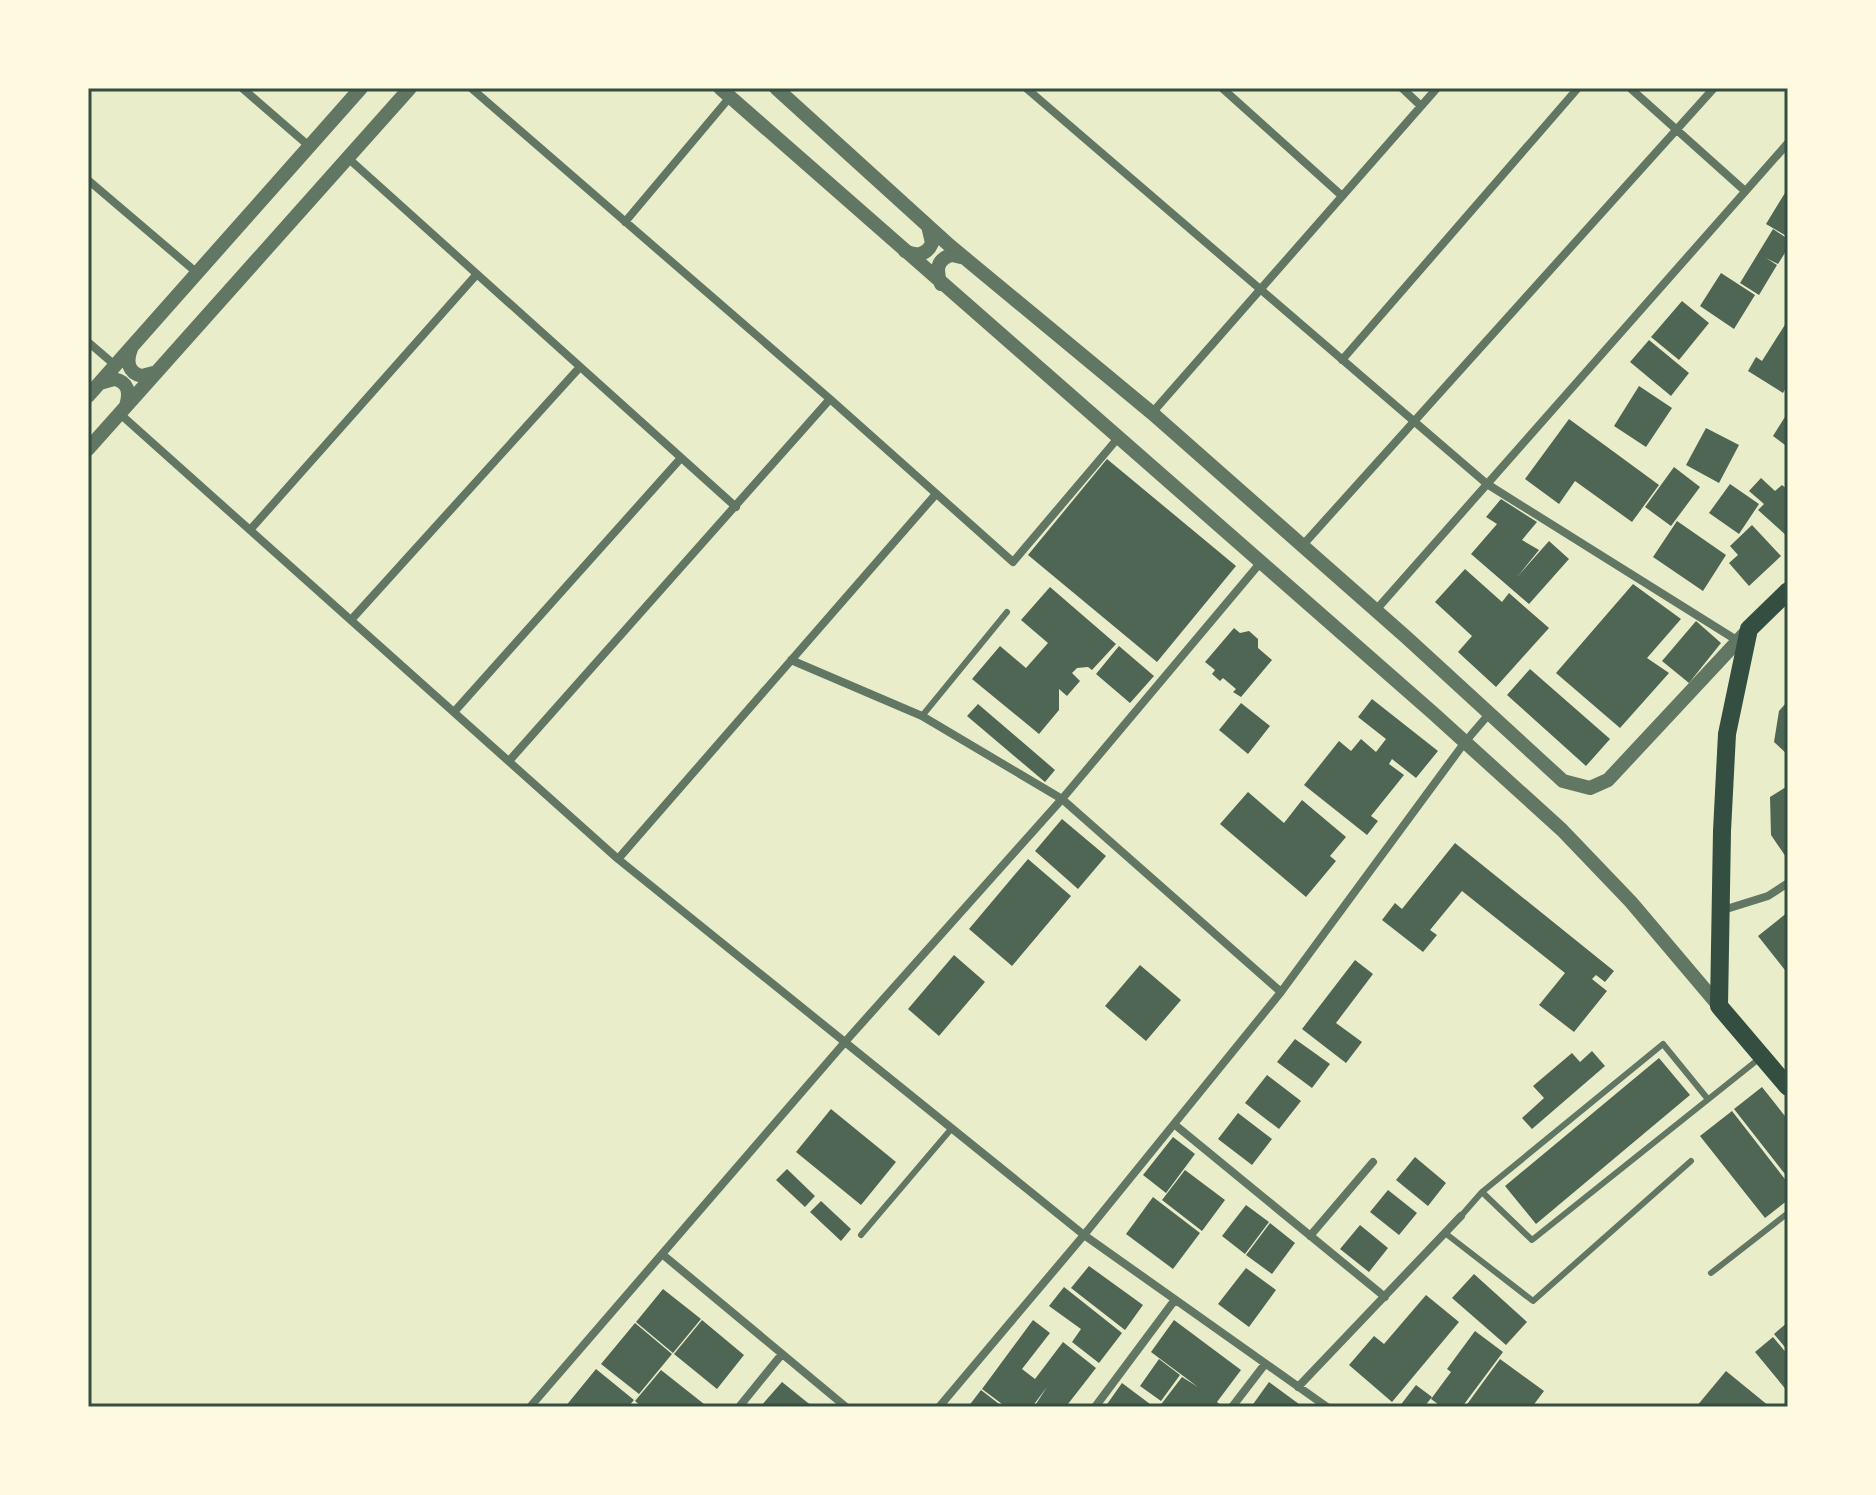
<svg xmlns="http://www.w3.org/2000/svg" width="1876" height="1495" viewBox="0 0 1876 1495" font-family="Overpass,sans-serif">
<rect width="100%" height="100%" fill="#e9edc9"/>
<path fill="#4f6655" d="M1788 188V237L1766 224Z
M1773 229 1788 239V248L1778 264 1766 258 1777 265 1759 295 1740 283Z
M1721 273 1755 295 1734 329 1700 306Z
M1682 301 1709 323 1679 360 1651 337Z
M1788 320V384L1783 393 1748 371 1756 357 1762 361Z
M1649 340 1689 373 1671 396 1630 362Z
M1639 386 1672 408 1646 447 1614 426Z
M1788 412V440L1785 445 1773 436Z
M1569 419 1659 485 1632 522 1575 481 1559 504 1525 479Z
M1706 428 1739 445 1719 483 1686 465Z
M1107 459 1236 566 1157 662 1028 555Z
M1674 467 1700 487 1671 526 1645 507Z
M1761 478 1775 491 1782 485 1788 490V537L1758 510 1764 504 1749 491Z
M1730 484 1759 504 1739 534 1709 513Z
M1501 499 1537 522 1522 540 1539 550 1518 576 1549 541 1569 559 1529 604 1471 554 1497 524 1486 517Z
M1677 521 1726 555 1703 591 1653 557Z
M1752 525 1781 556 1749 586 1729 563 1738 555 1730 546Z
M1465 569 1502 602 1509 593 1549 628 1496 687 1458 652 1472 636 1435 602Z
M1633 584 1681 619 1647 658 1669 673 1620 728 1556 673Z
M1050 587 1116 644 1092 670 1088 667 1077 668 1072 673 1080 681 1067 696 1059 689V710L1039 734 972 679 1000 646 1026 668 1048 643 1021 620Z
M1696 621 1721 643 1689 683 1662 661Z
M1234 628 1240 633 1249 631 1258 639V648L1272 660 1241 697 1233 692 1236 689 1223 678 1220 681 1212 674 1215 670 1205 662Z
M1119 646 1154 676 1130 703 1096 674Z
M1530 669 1610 739 1586 766 1507 695Z
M1372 699 1438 751 1416 778 1392 759 1389 764 1404 775 1371 816 1378 821 1367 835 1304 785 1339 741 1351 751 1361 739 1376 752 1386 739 1358 717Z
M1241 703 1270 726 1248 754 1219 730Z
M1786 703 1788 704V755L1774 742 1779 711Z
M978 704 1055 770 1045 782 967 716Z
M1786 787 1788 789V860L1771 835 1770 797Z
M1248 792 1284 823 1302 800 1346 837 1330 856 1336 861 1306 897 1220 824Z
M1062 819 1106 856 1078 889 1035 851Z
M1455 843 1614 971 1605 982 1596 975 1592 979 1607 991 1574 1032 1539 1005 1565 973 1462 891 1430 930 1437 935 1423 952 1382 920 1395 903 1402 909Z
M1028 859 1071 896 1012 966 969 929Z
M1788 912V974L1758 936Z
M954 955 985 982 939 1036 908 1009Z
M1355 960 1373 974 1336 1023 1362 1042 1346 1063 1302 1029Z
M1140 965 1181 1000 1146 1041 1105 1006Z
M1295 1039 1330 1064 1312 1088 1277 1062Z
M1592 1051 1605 1066 1532 1129 1522 1118 1544 1098 1533 1086 1572 1053 1580 1062Z
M1659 1058 1690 1095 1536 1224 1505 1186Z
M1267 1075 1301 1101 1279 1129 1245 1103Z
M1762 1087 1788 1120V1178L1734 1109Z
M831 1109 896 1162 861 1205 796 1152Z
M1732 1111 1788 1183V1200L1765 1218 1700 1136Z
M1238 1113 1272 1139 1252 1165 1218 1139Z
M1173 1137 1195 1154 1166 1193 1143 1175Z
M1415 1157 1446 1183 1428 1206 1396 1180Z
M787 1169 815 1196 805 1207 776 1180Z
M1185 1170 1225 1200 1202 1231 1162 1200Z
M1388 1190 1417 1213 1399 1235 1370 1212Z
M1153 1197 1200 1233 1173 1269 1126 1234Z
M821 1201 851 1229 841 1241 810 1212Z
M1246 1205 1269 1222 1245 1254 1222 1236Z
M1270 1223 1295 1243 1272 1274 1246 1255Z
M1360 1225 1388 1248 1369 1272 1340 1249Z
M1089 1266 1143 1305 1125 1330 1071 1288Z
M1246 1268 1276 1290 1249 1327 1218 1304Z
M1474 1274 1527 1322 1506 1345 1452 1298Z
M1064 1287 1122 1333 1099 1363 1072 1342 1081 1329 1049 1306Z
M663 1289 701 1319 673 1353 636 1322Z
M1426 1295 1459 1322 1392 1402 1349 1365 1374 1336 1384 1344Z
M702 1320 744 1355 717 1389 674 1354Z
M1033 1320 1050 1333 1022 1369 1035 1379 1063 1342 1096 1368 1068 1404 1071 1407H1034L1047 1387 1032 1407H1006L982 1389Z
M1174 1320 1241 1370 1217 1402 1223 1407H1159L1182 1377 1198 1387 1151 1352Z
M1788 1322V1351L1774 1334Z
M635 1323 672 1354 639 1394 601 1364Z
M1475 1331 1503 1352 1462 1407H1442L1431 1399 1451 1372 1447 1369Z
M1773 1337 1788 1355V1392L1755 1352Z
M1159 1359 1180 1375 1161 1401 1140 1386Z
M1500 1359 1544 1391 1532 1407H1465Z
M596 1369 634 1400 628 1407H565Z
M661 1370 704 1404 701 1407H642L635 1401Z
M1726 1371 1764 1402 1770 1407H1696Z
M782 1382 813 1407H760Z
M1269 1382 1303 1407H1251Z
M1122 1383 1154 1407H1105Z
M1416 1385 1432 1397 1424 1407H1399Z
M981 1390 1003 1407H968Z"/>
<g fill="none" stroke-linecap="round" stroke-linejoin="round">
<path stroke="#617663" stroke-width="6" d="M922 716 1007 612
M1482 1192 1663 1044 1707 1098
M1461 1216 1482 1192 1532 1240 1760 1058
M1445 1233 1533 1301 1691 1161
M861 1235 952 1128
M1711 1273 1788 1213"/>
<path stroke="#617663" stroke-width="8" d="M242 88 309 146
M471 88 830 399 1013 562 1118 438
M1026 88 1487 484 1738 641
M1222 88 1341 195
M1402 88 1421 106
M1630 88 1745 191
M349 159 736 507
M88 180 196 272
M625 222 730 97
M88 342 116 366
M1342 360 1578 88
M119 413 618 859 1084 1235 1327 1407
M1152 413 1437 88
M250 530 477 274
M1302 546 1714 88
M1376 610 1788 143
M351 620 580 367
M791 660 922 716 1062 799 1281 992
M454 712 681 458
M509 761 830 399
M618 859 936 494
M1720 911 1768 896 1788 883
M1174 1124 1385 1297
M1310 1236 1373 1162
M662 1254 846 1407
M1298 1387 1461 1216
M530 1407 845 1042 1062 799 1261 562
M739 1407 782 1354
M939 1407 1084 1235 1281 992 1465 742 1489 714
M1095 1407 1174 1301
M1232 1407 1265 1364"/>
<path stroke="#617663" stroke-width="14" d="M720 88 1433 713 1562 830 1631 902 1719 1006
M776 88 949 245 1152 413 1406 637 1563 781 1590 788 1608 780 1748 630
M905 251C916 257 927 255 932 243L928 226
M941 284C936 271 936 259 952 255L965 258
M131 349C126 361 128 373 142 376L157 372
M100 383 114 379C129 382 130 393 126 406
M88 396 361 88
M88 449 410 88"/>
<path stroke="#344e41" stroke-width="18" d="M1788 591 1749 629 1727 734 1722 831 1719 1006 1788 1087"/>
</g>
<rect width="1876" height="1495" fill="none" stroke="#fefae0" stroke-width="180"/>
<rect x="90" y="90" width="1696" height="1315" fill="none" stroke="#344e41" stroke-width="3"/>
</svg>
